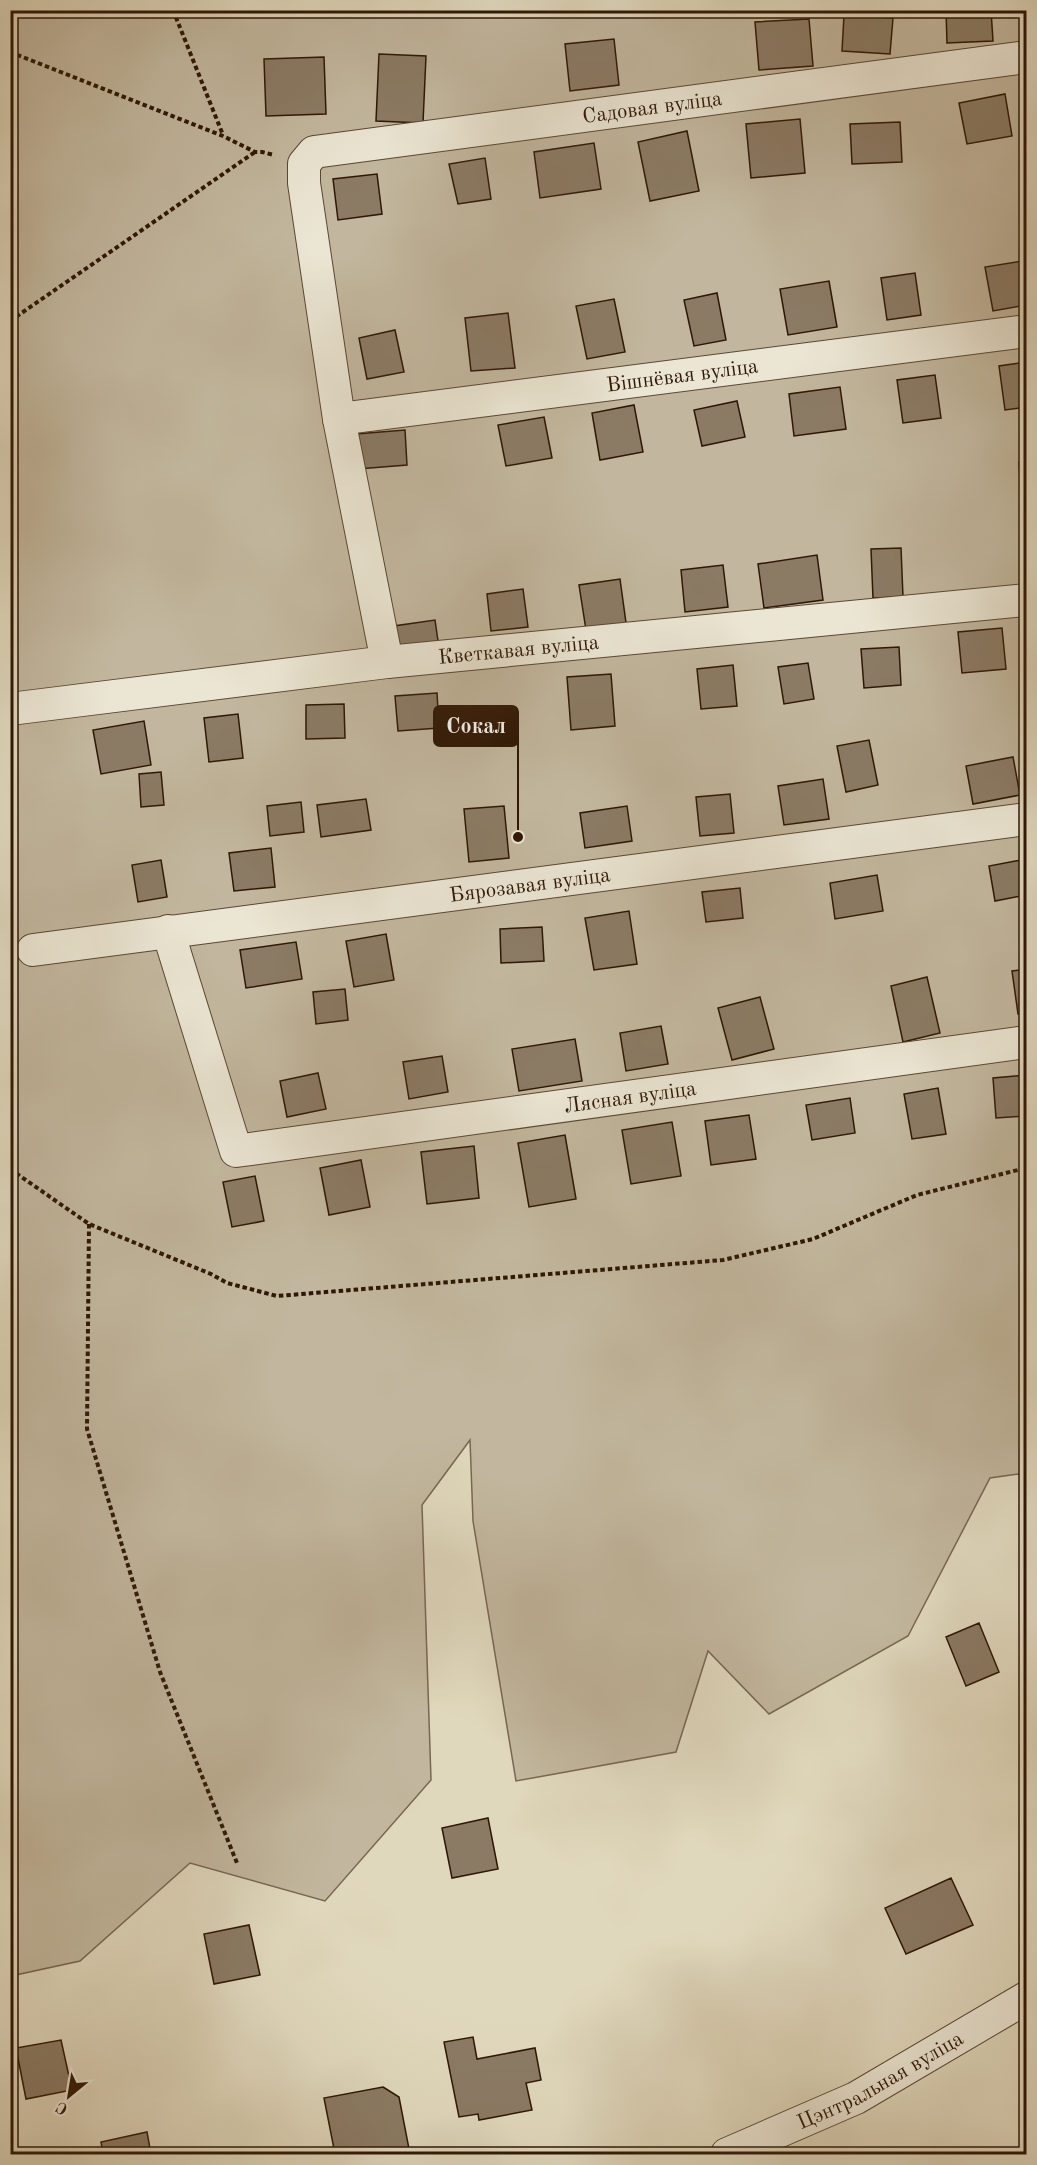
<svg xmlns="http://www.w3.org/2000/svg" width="1037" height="2165" viewBox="0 0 1037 2165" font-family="'Old Standard TT',serif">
<rect width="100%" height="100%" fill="#e0d8bd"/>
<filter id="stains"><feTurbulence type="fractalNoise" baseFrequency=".00333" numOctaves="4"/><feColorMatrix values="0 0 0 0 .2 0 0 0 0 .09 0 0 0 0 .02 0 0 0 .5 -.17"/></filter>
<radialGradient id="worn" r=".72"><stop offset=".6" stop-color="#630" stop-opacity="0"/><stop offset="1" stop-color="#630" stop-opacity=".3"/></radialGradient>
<path fill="#c2b79e" stroke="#786752" stroke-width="1.5" d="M10 11H1026V1473L990 1478 908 1636 769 1714 708 1651 676 1752 516 1781 473 1521 470 1440 422 1505 431 1780 325 1901 190 1863 80 1961 11 1976Z"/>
<path fill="#8b7b65" stroke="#2e1705" stroke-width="1.5" d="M946 10H991L993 41 947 43Z
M844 15 893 18 890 54 842 51Z
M809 19 813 66 759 70 755 22Z
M614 39 619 85 570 91 565 44Z
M379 54 426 56 423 123 376 121Z
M324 57 326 114 266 116 264 59Z
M1005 94 1012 136 967 144 959 103Z
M800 119 805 173 751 178 746 124Z
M900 122 902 162 852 164 850 124Z
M687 131 699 191 650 201 638 142Z
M594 143 601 189 540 198 534 152Z
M485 158 491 199 458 204 449 164Z
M377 174 382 214 338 220 333 179Z
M1023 261 1026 281V305L993 311 985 267Z
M915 273 921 315 887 320 881 278Z
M829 281 837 327 788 335 780 289Z
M717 293 726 340 694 346 684 300Z
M614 299 625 352 587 359 576 306Z
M508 313 515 368 471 371 465 318Z
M395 330 404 372 367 379 359 338Z
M1026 362V407L1005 410 999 366Z
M935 375 941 418 903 423 897 380Z
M840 387 846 429 794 436 789 394Z
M737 401 745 437 702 446 694 410Z
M634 405 643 452 600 460 592 413Z
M544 417 552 458 506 466 498 425Z
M405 430 407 465 358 469 356 434Z
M1026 461V499H1021L1019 462Z
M901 548 903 597 873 598 871 549Z
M817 555 823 600 764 608 758 564Z
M723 565 728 607 685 612 681 570Z
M620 579 626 623 586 630 579 585Z
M523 589 528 627 491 631 487 594Z
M435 620 438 641 398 648 394 626Z
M1002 628 1006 669 962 673 958 632Z
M899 647 901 685 864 688 861 649Z
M808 663 814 699 784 704 778 667Z
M733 665 737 706 701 709 697 669Z
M611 674 615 726 571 730 567 677Z
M437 693 439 728 398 731 395 696Z
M344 704 345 738 306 739V705Z
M238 714 243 758 209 762 204 718Z
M144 721 151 765 101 774 93 730Z
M869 740 878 785 846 792 837 746Z
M1013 757 1020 795 973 804 966 766Z
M161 772 164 805 141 807 139 774Z
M823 779 829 819 784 825 778 786Z
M730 794 734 833 700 836 696 797Z
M366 799 371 830 321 837 317 805Z
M301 802 304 832 270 836 267 806Z
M504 806 509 858 469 862 464 809Z
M627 806 632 841 585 848 580 813Z
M271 848 275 887 234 891 229 853Z
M1026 859V895L995 901 989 866Z
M161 860 167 897 138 902 132 865Z
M877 875 883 911 835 919 830 883Z
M740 888 743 918 706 922 702 892Z
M629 911 637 964 594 970 585 918Z
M542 927 544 961 501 963 500 929Z
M386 934 394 980 354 987 346 941Z
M296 942 302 979 246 988 240 950Z
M1026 969V1013L1018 1014 1012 971Z
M927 977 940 1033 903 1042 891 986Z
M345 989 348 1020 316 1024 313 992Z
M760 997 774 1049 732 1060 718 1008Z
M661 1026 668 1064 626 1071 620 1033Z
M575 1039 582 1081 519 1091 512 1049Z
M442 1056 448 1092 409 1099 403 1062Z
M318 1073 326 1109 287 1117 280 1081Z
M1026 1075V1116L996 1118 993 1078Z
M938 1088 946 1134 912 1139 904 1094Z
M850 1098 855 1133 812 1140 806 1105Z
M749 1115 756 1159 711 1165 705 1121Z
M672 1122 681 1176 631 1184 622 1130Z
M565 1135 576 1199 529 1207 518 1143Z
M474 1146 479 1198 427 1204 421 1152Z
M361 1160 370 1207 329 1215 320 1168Z
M255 1176 264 1221 232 1227 223 1182Z
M979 1623 999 1672 966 1686 946 1637Z
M488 1818 498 1869 452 1878 442 1828Z
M951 1878 973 1925 906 1954 885 1908Z
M249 1925 260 1975 214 1984 204 1934Z
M473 2037 477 2059 535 2048 541 2080 526 2083 532 2110 479 2120 478 2114 459 2117 444 2042Z
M61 2040 72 2090 26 2099 16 2048Z
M383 2087 399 2097 410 2154H335L324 2098Z
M147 2132 151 2154H103L101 2142Z"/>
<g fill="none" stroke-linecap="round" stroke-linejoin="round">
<defs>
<g id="minor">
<path id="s1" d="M339 419 1026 331"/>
<path id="s2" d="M387 662 339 419 304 183V164L314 152 1026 57"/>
<path id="s3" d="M10 709 387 662 1026 600"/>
<path id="s4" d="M168 931 236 1151 1026 1042"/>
<path id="s5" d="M33 950 1026 819"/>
<path id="s6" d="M727 2154 856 2098 1026 1998"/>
</g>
</defs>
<use href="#minor" stroke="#5a4733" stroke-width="34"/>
<path stroke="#2e1705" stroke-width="4" stroke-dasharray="4.5 3" stroke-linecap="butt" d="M173 10 223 135
M10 52 223 136 255 152H262L274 155
M10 321 255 152
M10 824V844
M10 1169 89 1224 211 1274 227 1283 277 1296 723 1260 813 1239 917 1195 1026 1168
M89 1224 87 1429 160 1672 237 1863"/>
<use href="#minor" stroke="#ebe6d4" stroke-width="32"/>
</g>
<g text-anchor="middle" stroke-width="4.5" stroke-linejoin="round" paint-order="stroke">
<g font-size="21" fill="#2e1705" stroke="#ebe6d4">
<text dy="7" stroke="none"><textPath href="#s2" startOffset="862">Садовая вуліца</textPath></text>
<text dy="7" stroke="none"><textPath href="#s1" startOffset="346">Вішнёвая вуліца</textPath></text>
<text dy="7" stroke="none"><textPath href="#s3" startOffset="512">Кветкавая вуліца</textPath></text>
<text dy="7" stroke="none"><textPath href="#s5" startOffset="501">Бярозавая вуліца</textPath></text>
<text dy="7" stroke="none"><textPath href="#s4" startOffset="628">Лясная вуліца</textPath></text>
<text dy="7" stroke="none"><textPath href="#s6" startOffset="170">Цэнтральная вуліца</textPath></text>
</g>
</g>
<path fill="none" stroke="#2e1705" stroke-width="2" d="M518 837L518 726"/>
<circle fill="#2e1705" stroke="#ebe6d4" stroke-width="2" cx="518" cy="837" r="6"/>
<rect fill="#2e1705" stroke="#2e1705" stroke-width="2" x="434" y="706" width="84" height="40" rx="6"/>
<g font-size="22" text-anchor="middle" font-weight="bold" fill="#fff">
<text x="476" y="733">Сокал</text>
</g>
<rect width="1037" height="2165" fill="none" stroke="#e0d8bd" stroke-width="36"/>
<rect x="12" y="12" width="1013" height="2141" fill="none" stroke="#2e1705" stroke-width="3"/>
<rect x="18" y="18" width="1001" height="2129" fill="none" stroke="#2e1705" stroke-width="1.5"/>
<g transform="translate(69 2096) rotate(210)" stroke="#ebe6d4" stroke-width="4.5" paint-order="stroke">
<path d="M0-4.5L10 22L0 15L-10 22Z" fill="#2e1705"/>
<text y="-9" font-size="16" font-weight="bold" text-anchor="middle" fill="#2e1705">С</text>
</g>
<rect width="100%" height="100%" filter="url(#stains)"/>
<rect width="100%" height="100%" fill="url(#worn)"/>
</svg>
